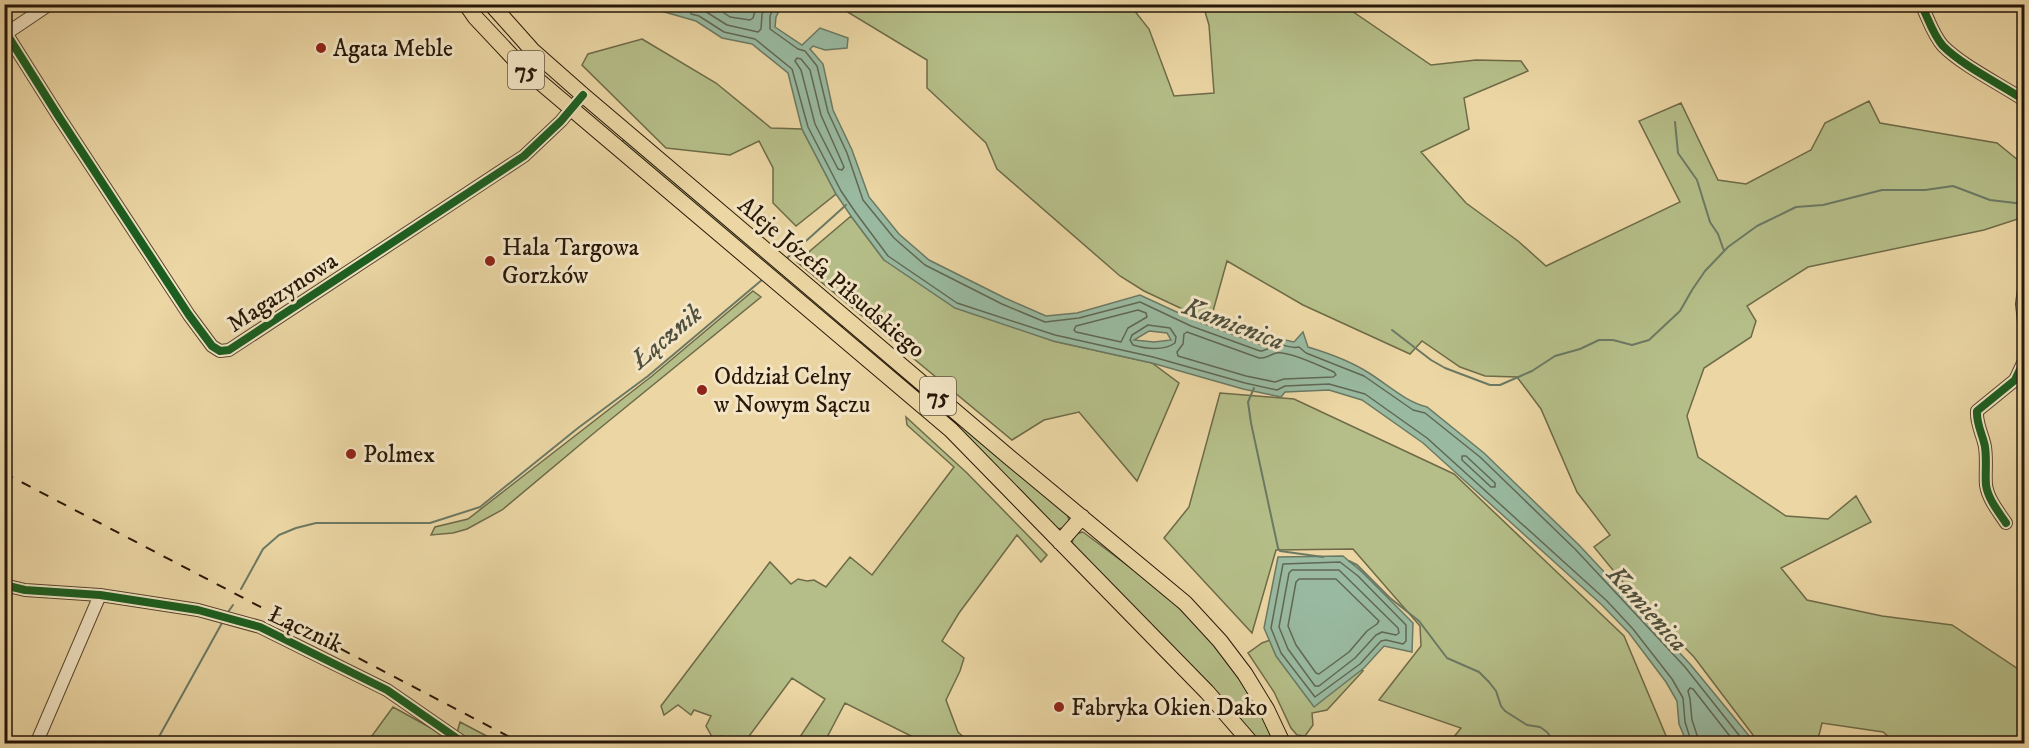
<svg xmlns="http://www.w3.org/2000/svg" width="2029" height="748" viewBox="0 0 2029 748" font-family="'IM FELL DW Pica',serif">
<rect width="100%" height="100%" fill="#ebd6a4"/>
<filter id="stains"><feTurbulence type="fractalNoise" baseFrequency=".00333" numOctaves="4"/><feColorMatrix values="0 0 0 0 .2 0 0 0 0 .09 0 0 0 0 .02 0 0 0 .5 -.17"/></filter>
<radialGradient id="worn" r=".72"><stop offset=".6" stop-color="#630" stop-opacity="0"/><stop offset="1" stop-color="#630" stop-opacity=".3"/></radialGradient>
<path fill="#b5be88" stroke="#6e6a48" stroke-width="1.5" d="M836 5H1130L1149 29 1174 96 1214 93 1209 25 1203 5H1343L1431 65 1476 60 1521 61 1528 71 1464 98 1469 129 1421 152 1466 203 1518 241 1546 266 1680 202 1639 121 1681 103 1718 180 1746 184 1811 150 1825 123 1869 101 1880 123 1997 143 2024 165V217L1984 230 1808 267 1747 306 1756 321 1751 337 1704 368 1687 416 1698 457 1786 516 1828 519 1856 496 1871 522 1781 568 1807 600 1882 616 1952 625 2024 673V743H1896L1883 732 1822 723 1817 743H1759L1694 657 1635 597 1594 547 1610 535 1577 492 1541 409 1517 377 1485 376 1460 367 1422 341 1410 354 1303 305 1227 261 1210 322 1144 291 1120 276 997 169 986 143 927 88V60Z
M642 39 716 83 771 128 802 129 836 194 796 226 773 203V168L759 141 730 155 666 148 582 65 588 54Z
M625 139 842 324V330L621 143Z
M851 216 884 260 1053 341 1152 363 1179 383 1137 481 1079 412 1044 420 1012 440 797 262Z
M753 291 761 297 594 433 502 510 467 529 453 533 431 535 435 527 468 519 652 376Z
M859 342H864L1067 512 1069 521 1063 528 1057 529 857 344Z
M1220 393 1294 399 1454 474 1624 636 1669 743H1449L1461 728 1379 700 1421 646 1420 626 1353 549 1276 550 1252 633 1164 538 1189 507Z
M906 417 967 473 1047 555 1041 562 1017 535 959 613 942 641 964 658 960 671 946 700 958 732 970 743H925L845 703 824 743H796L825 699 792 678 744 743H731L721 736 715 742 706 726 711 716 694 710 691 715 678 705 664 715 661 706 770 562 791 584 798 579 807 581 814 580 826 587 850 557 872 575 954 467 907 425Z
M1083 532 1167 595 1224 654 1274 735 1261 743H1258L1072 545C1072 538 1075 533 1083 532Z
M1278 637 1341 665 1363 671 1327 710 1312 713 1313 725 1305 736 1297 735 1291 728 1274 692 1248 653 1262 643Z
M393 707 431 728 454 744H366Z
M460 722 500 743H471L457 733Z"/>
<path fill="#99baa1" stroke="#6b7964" stroke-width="1.5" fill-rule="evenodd" d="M640 5 685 9 684 5H782L776 17 775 27 802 45 820 28 848 38 847 48 825 50 813 46 810 49 823 64 833 110 852 150 869 197 899 234 929 260 1005 298 1046 316 1077 313 1140 295 1194 320 1262 345 1276 338 1294 342 1303 332 1308 347C1328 353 1352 362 1369 373 1388 385 1406 402 1427 407L1484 453 1579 545 1690 664 1755 743H1687L1679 724 1677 701 1666 682 1629 633 1602 605 1423 443 1362 400 1329 390 1285 392 1281 397 1243 389 1152 363 1053 341 955 308 884 260 851 216 836 194 802 129 788 73 752 44 722 38 696 21ZM1149 331 1167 333 1171 340 1154 342 1134 340Z
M1343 556 1362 572 1413 623 1412 652 1384 646 1364 668 1314 707 1276 656 1264 628 1278 557Z"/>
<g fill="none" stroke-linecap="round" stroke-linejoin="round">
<path stroke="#606854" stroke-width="1.5" d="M691 4V14L699 16 724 32 755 39 792 69 808 127 841 191 856 213 888 256 957 303 1055 335 1153 357 1245 383 1277 390 1285 386 1329 384 1365 394 1427 438 1607 601 1633 629 1672 679 1683 698 1685 722 1692 744
M698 4 700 8 727 25 758 32 761 29 762 14 767 4
M711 4 730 17 750 20 753 18 757 4
M775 4 770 16V29L798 49 805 51 817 66 828 112 847 153 863 200 894 238 925 265 1002 304 1045 322 1079 318 1140 302 1191 326 1260 351C1267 351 1272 345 1279 345 1287 345 1292 349 1299 347L1306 353 1364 376 1413 410 1425 413 1480 457 1575 549 1685 667 1746 744
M797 58 801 59 810 70 821 115 844 167 842 170 838 169 815 124 801 70 795 61Z
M1138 310 1146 313 1147 317 1128 328 1121 342 1076 332 1074 330 1076 326Z
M1148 325 1170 328 1176 337 1175 343C1164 351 1146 349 1133 345L1130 340 1132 335Z
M1187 332 1259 358C1266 359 1269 355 1276 353 1287 350 1323 367 1334 372L1336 375 1333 377 1284 379 1275 382 1246 376 1178 356 1177 352 1183 344 1184 334Z
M1462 456H1466L1495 483V487H1491L1462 460Z
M1340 562 1358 576 1406 625V641L1403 644 1386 640 1381 641 1360 664 1315 697 1281 653 1271 628 1283 564Z
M1292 570H1339L1398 628 1399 633 1396 635 1382 632 1376 635 1355 658 1319 686H1315L1288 649 1279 627 1289 573Z
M1299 579H1336L1379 621 1377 624 1367 631 1349 652 1319 674 1316 673 1296 645 1288 626 1296 582Z
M1700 744 1692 720 1690 699 1688 691 1690 688 1693 689 1736 744"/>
<path stroke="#6b7964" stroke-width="2" d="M1675 122 1678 153 1697 180 1710 222 1718 234 1724 251
M786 259 846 205
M1392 330 1431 360 1445 368 1490 385H1500L1532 371 1555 356 1580 349 1599 340H1613L1632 345 1649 340 1680 311 1692 290 1705 271 1728 247 1757 226 1796 207 1823 205 1882 190H1925L1953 186 1990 200 2024 204
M1254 388 1248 402 1251 423 1278 548 1280 551 1323 557
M1349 561 1357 565 1390 598 1419 621 1447 658 1479 672 1489 682 1496 691 1501 706 1505 711 1527 725 1540 727 1547 732 1556 744
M241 589 263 549 279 535 296 528 316 523H430L480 507 578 428 648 376 763 279
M228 612 233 605
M155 744 222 623"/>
<defs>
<path id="minor" d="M1921 4C1928 18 1933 35 1943 46 1963 66 2000 84 2024 100
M6 33 59 117 189 315 212 346 220 351 229 350 524 156 561 121 583 95
M4 35 50 4
M2024 289 2022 304 2024 322
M2006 523C1998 511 1988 499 1986 485 1985 473 1987 460 1985 447 1983 435 1976 424 1977 411L2015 380 2024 361
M4 585 25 590 100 595 198 610 260 627 387 690 465 744
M36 744 100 595"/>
<path id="major" d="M466 4 475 17 520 65 951 430 1207 692 1252 744
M491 4 532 50 583 95 1009 457 1185 603 1220 641 1245 674 1267 710 1283 744
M1060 542 1082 517"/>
</defs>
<use href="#minor" stroke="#58472f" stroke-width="14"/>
<use href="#major" stroke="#271708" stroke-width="17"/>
<use href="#minor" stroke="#f2e4c4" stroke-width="12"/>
<use href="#major" stroke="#ebd6a4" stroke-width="15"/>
<path stroke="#271708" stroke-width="2" stroke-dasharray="10 10" stroke-linecap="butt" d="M4 473 523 744"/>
<defs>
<path id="cycleway" d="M1921 4C1928 18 1933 35 1943 46 1963 66 2000 84 2024 100
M6 33 59 117 189 315 212 346 220 351 229 350 524 156 561 121 583 95
M2006 523C1998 511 1988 499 1986 485 1985 473 1987 460 1985 447 1983 435 1976 424 1977 411L2015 380 2024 361
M4 585 25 590 100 595 198 610 260 627 387 690 465 744"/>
</defs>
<use href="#cycleway" stroke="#f2e4c4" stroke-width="11"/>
<use href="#cycleway" stroke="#1b5e20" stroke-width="8"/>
</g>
<g fill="#8f2418" stroke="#f2e4c4" stroke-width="2">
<circle cx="321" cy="48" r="6"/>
<circle cx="490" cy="261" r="6"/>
<circle cx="702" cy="390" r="6"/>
<circle cx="351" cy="454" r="6"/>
<circle cx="1059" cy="707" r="6"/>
</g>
<g text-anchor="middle" stroke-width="6" stroke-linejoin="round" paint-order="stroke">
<g fill="#f2e4c4" stroke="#645440" stroke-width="1.5">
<rect x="508" y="51" width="36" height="38" rx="4.5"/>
<rect x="920" y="377" width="36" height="38" rx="4.5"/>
</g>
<g font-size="22" font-weight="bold" fill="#271708">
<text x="526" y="78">75</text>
<text x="938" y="404">75</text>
</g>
<g font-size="24" fill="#271708" stroke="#f2e4c4" text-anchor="start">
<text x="333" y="56">Agata Meble</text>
<text x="502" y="255">Hala Targowa<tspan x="502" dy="28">Gorzków</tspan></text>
<text x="714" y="384">Oddział Celny<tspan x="714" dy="28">w Nowym Sączu</tspan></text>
<text x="363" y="462">Polmex</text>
<text x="1071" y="715">Fabryka Okien Dako</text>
</g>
<g font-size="24" fill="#271708" stroke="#f2e4c4">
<text transform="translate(832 277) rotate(40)" y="8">Aleje Józefa Piłsudskiego</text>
<text transform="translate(282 292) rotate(-33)" y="8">Magazynowa</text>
<text transform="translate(306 629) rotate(25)" y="8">Łącznik</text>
</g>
<g font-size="26" font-style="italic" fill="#4f503e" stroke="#f2e4c4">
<text transform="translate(1234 323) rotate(21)" y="9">Kamienica</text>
<text transform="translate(666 336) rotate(-40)" y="9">Łącznik</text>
<text transform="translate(1648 608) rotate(48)" y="9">Kamienica</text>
</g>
</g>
<rect width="2029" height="748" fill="none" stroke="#ebd6a4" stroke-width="24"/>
<rect x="6" y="6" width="2017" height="736" fill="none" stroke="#271708" stroke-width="3"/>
<rect x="12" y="12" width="2005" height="724" fill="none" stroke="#271708" stroke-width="1.5"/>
<rect width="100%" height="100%" filter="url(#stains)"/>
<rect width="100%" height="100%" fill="url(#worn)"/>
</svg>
